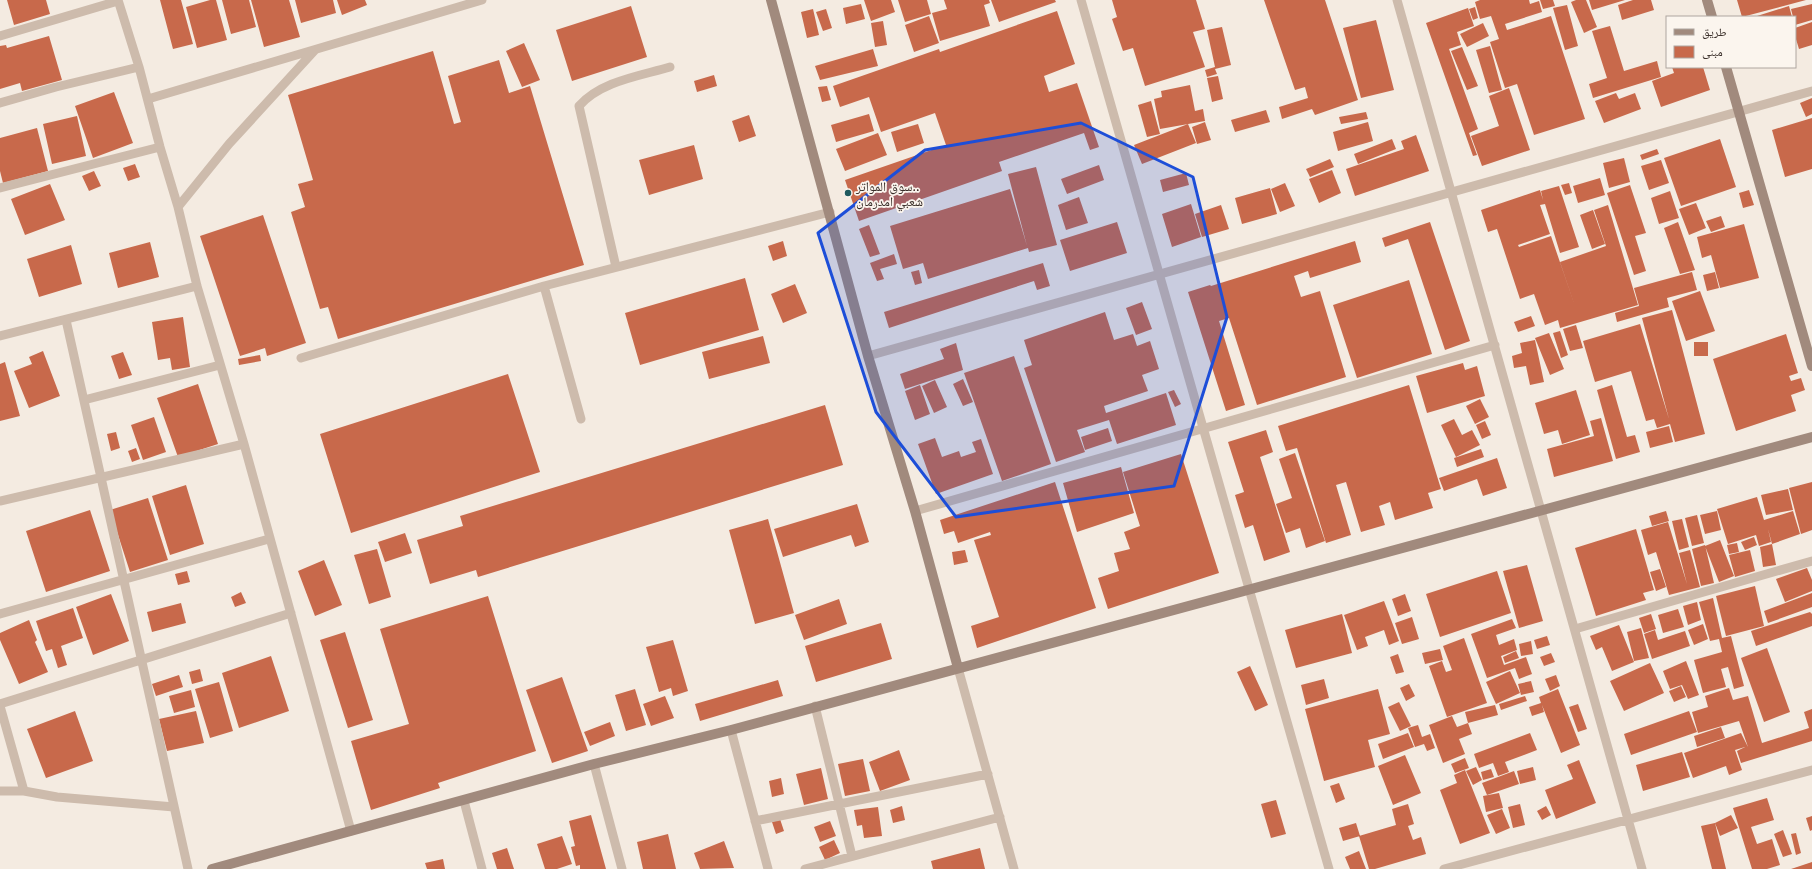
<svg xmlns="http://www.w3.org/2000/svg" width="1812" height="869" viewBox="0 0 1812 869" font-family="'Open Sans','Noto Naskh Arabic',sans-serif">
<rect width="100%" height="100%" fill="#f4ebe1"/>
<path fill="#c8694b" d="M7 0H46L50 14 14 25Z
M160 0H181L193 44 173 49Z
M210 0H216L227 40 197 48 186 7Z
M222 0H249L256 27 231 34Z
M251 0H289L300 37 264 47Z
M295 0H333L336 13 301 23Z
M337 0H365L367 5 342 15Z
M864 0H891L895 12 871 21Z
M898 0H927L931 14 905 22Z
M944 0H989L990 3 984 5 990 26 940 41 932 13 947 9Z
M991 0H1055L1056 2 999 22Z
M1112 0H1196L1205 29 1193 32 1205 67 1145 86 1133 48 1123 51 1112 19 1117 17Z
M1264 0H1325L1358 100 1315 115 1312 109 1282 119 1279 107 1308 98 1305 87 1295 90Z
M1480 0H1529L1530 4 1539 1 1542 12 1505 24 1507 30 1551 16 1585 119 1534 135 1517 84 1505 88 1490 42 1499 39 1491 16 1480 19 1475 2Z
M1540 0H1553L1555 6 1543 9Z
M1576 0H1586L1597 27 1584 33 1571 2Z
M1589 0H1625L1592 10Z
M1633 0H1651L1654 10 1622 20 1618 5Z
M1737 0H1806L1742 17Z
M861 4 865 19 846 24 843 8Z
M1812 4V20L1795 25V17H1793L1791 9Z
M1567 5 1578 46 1565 50 1553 8Z
M631 6 647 57 572 81 556 30Z
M1789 6 1792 17H1757V16Z
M1475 7 1478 18 1473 20 1469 9Z
M1468 8 1474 26 1457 32 1461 45 1449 49 1478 129 1469 133 1477 155 1473 156 1426 23Z
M813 9 819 35 807 38 801 12Z
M826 9 832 28 823 31 816 12Z
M1057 11 1075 64 1044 76 1049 92 1077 83 1099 147 1090 150 1084 133 999 162 1002 171 859 221 845 180 946 145 935 113 881 132 869 97 840 107 833 86 939 49 940 52Z
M929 16 939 43 914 52 905 25Z
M1376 20 1394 90 1361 98 1343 28Z
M883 21 887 45 875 47 871 23Z
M1812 22V45L1799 49 1795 36V28Z
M1483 23 1489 36 1467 47 1460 34Z
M1610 26 1624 71 1657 61 1661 77 1593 98 1589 84 1607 78 1592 31Z
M1222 27 1231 65 1215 69 1217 74 1207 77 1205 70 1215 67 1207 30Z
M49 36 62 80 22 91 20 83 0 89V46L6 45 7 48Z
M524 43 540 80 522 87 506 51Z
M1490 46 1502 90 1489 93 1476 50Z
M1462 47 1478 86 1467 90 1451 51Z
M873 49 878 66 820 80 815 66Z
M433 51 454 124 461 122 448 76 499 60 509 93 530 86 584 265 338 339 328 307 320 309 291 212 305 207 298 184 313 180 288 95Z
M1672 67H1703L1710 90 1661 107 1652 81 1674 73Z
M714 75 717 86 697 92 694 81Z
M1218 76 1223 99 1212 102 1207 78Z
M1190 85 1195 111 1203 109 1205 121 1160 129 1154 99 1162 97 1161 91Z
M827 86 831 100 822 102 818 87Z
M1509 88 1530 150 1482 166 1471 136 1499 126 1489 96Z
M114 92 133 143 93 158 75 106Z
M1616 93 1619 99 1635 93 1641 109 1604 123 1595 101Z
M1812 98V114L1806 117 1800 103Z
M1151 101 1160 134 1147 137 1138 105Z
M1266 110 1270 122 1235 132 1231 120Z
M1366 112 1368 119 1341 124 1339 117Z
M869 114 874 131 836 142 831 125Z
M749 115 756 136 739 142 732 121Z
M77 116 86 156 52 164 43 124Z
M1812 118V169L1785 177 1772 130Z
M1205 122 1211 140 1197 144 1192 127Z
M1368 122 1373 141 1338 151 1333 132Z
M918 124 924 143 897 152 891 132Z
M1188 124 1196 143 1142 164 1134 145Z
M37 128 48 171 3 183 0 171V138Z
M878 133 887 155 845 171 836 149Z
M1416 135 1429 171 1355 196 1346 169 1404 149 1401 141Z
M1392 139 1396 149 1358 164 1354 154Z
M1720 139 1736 187 1681 206 1664 158Z
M694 145 703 179 649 195 639 160Z
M1657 149 1659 154 1642 160 1640 155Z
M1624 158 1630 182 1609 188 1603 163Z
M1330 159 1334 167 1310 177 1306 169Z
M1661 160 1669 183 1649 190 1641 166Z
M135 164 140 177 128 181 123 168Z
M1099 165 1104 180 1067 194 1061 179Z
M1036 167 1057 245 1029 252 1028 248 928 279 923 263 903 269 890 226 1010 189 1027 246 1008 174Z
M1332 170 1341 193 1319 203 1309 179Z
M94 171 101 186 89 191 82 176Z
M1186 173 1189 185 1163 192 1160 180Z
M1600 178 1605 195 1578 203 1573 186Z
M1285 183 1295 206 1280 212 1271 189Z
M1569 183 1572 193 1565 195 1561 185Z
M50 184 65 220 25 235 11 199Z
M1630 185 1646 233 1635 236 1646 271 1634 275 1607 193Z
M1559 186 1579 247 1560 253 1545 204 1540 205 1550 234 1518 245 1519 247 1551 236 1576 309 1560 262 1606 246 1594 210 1608 205 1638 305 1560 328 1558 320 1545 325 1534 294 1520 299 1497 229 1488 232 1481 210 1540 190 1543 200 1541 191Z
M1270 188 1277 214 1242 224 1235 198Z
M1749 190 1754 205 1743 208 1739 193Z
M1670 191 1679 218 1659 224 1651 198Z
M1079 197 1088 223 1066 230 1058 205Z
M1696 203 1706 228 1689 235 1679 209Z
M1191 204 1201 237 1172 247 1162 214Z
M1221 205 1229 229 1202 237 1195 214Z
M1593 210 1605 244 1592 249 1580 215Z
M263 215 306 343 267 356 265 348 240 356 200 236Z
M1721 216 1725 227 1711 232 1706 221Z
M1117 222 1127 253 1070 271 1060 240Z
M1430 222 1470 341 1445 350 1408 239 1385 247 1382 238Z
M1678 222 1695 270 1680 274 1664 228Z
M1744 224 1759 278 1720 288 1711 255 1702 258 1697 237Z
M869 225 880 254 870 257 859 229Z
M783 241 787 256 773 261 768 246Z
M1355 241 1361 262 1310 278 1308 271 1294 276 1301 297 1320 291 1346 377 1257 405 1229 318 1219 321 1245 405 1226 411 1188 292 1210 285 1211 286Z
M150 242 159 277 118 288 109 253Z
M71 245 82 284 39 297 27 259Z
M894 254 897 264 880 269 884 279 877 281 870 263Z
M1043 263 1050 286 1037 290 1034 281 889 328 884 312Z
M919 270 922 283 915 285 911 272Z
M1692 272 1697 290 1667 298 1669 307 1617 322 1615 313 1639 306 1634 288Z
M1715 272 1719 288 1707 291 1703 275Z
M745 278 759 330 640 365 625 313Z
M1409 280 1432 354 1357 378 1333 305Z
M795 284 807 313 783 323 771 294Z
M1700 291 1715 331 1686 341 1672 301Z
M1142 302 1152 329 1136 335 1126 308Z
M1672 310 1705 434 1675 442 1670 424 1657 428 1654 419 1646 421 1631 371 1595 382 1583 341 1640 324 1669 419 1642 318Z
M1105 312 1114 340 1133 334 1137 346 1150 341 1159 369 1142 375 1148 391 1104 406 1106 413 1166 393 1176 425 1117 444 1109 420 1077 430 1085 452 1056 462 1024 368 1032 365 1024 340Z
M1531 316 1535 326 1518 332 1514 322Z
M183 317 190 367 172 370 170 358 158 360 152 322Z
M1576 325 1583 348 1570 351 1563 329Z
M1560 331 1568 355 1561 358 1553 333Z
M1549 333 1564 369 1550 375 1535 338Z
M1786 334 1798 373 1789 376 1791 381 1801 378 1805 390 1791 395 1796 411 1736 431 1713 359Z
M763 336 770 363 709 379 702 352Z
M1535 340 1544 382 1530 385 1526 366 1514 368 1512 356 1522 353 1520 343Z
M1694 342H1708V356H1694Z
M956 343 963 370 905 389 900 374 944 359 940 349Z
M43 351 60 396 29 408 14 371 32 364 29 357Z
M123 352 132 375 119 379 111 356Z
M260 355 261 361 239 365 238 359Z
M1014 356 1051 464 1002 481 964 373Z
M5 362 20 416 0 421V364Z
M1463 363 1465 370 1477 366 1485 396 1427 413 1416 376Z
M508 374 540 472 351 533 320 434Z
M963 379 973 402 963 406 953 384Z
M935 380 947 407 934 413 922 386Z
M198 384 218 444 178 457 157 398Z
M920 385 930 414 915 420 905 391Z
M1409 385 1441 489 1428 493 1433 508 1395 520 1390 502 1379 506 1385 525 1361 532 1346 482 1336 485 1351 535 1326 543 1297 448 1286 451 1278 426Z
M1612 385 1627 437 1635 435 1640 452 1616 459 1597 390Z
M1174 390 1181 404 1175 407 1168 392Z
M1576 390 1590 435 1562 444 1558 430 1544 434 1535 403Z
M1480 399 1489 417 1475 424 1466 406Z
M825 405 843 465 478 577 476 570 430 584 417 540 463 526 460 516Z
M154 417 166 452 143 460 131 425Z
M1601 418 1613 461 1554 477 1547 449 1594 436 1590 421Z
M1454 419 1462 435 1472 430 1480 445 1456 457 1441 425Z
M1485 421 1491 435 1482 439 1476 425Z
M1669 426 1673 442 1650 448 1646 432Z
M1108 428 1112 441 1085 450 1081 437Z
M1266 430 1273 452 1260 457 1290 552 1264 561 1253 525 1245 528 1235 495 1244 492 1228 442Z
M116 432 120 448 111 451 107 434Z
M935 438 942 457 959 451 961 457 976 452 972 442 981 439 993 474 936 494 918 444Z
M136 448 140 459 132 462 128 451Z
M1481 449 1484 457 1457 467 1454 458Z
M1295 453 1325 541 1306 548 1300 528 1286 533 1276 504 1292 498 1279 459Z
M1181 454 1219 573 1108 609 1098 578 1119 571 1114 553 1130 549 1124 532 1140 526 1123 472Z
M1497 458 1507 488 1483 496 1477 479 1444 491 1439 478Z
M1121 467 1134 513 1077 532 1063 483Z
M1055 482 1096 608 977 648 971 626 999 617 974 540 991 535 990 532 958 543 954 531 944 534 940 520Z
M1812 482V530L1801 534 1789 488Z
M186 485 204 544 170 555 152 496Z
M1788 489 1793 510 1766 515 1761 495Z
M1757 497 1764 520 1793 511 1800 534 1772 544 1768 529 1771 542 1759 546 1756 535 1728 544 1717 509Z
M148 498 168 560 130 572 110 510Z
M857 504 869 542 855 547 851 535 783 557 774 529Z
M90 510 110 571 46 592 26 531Z
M1666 511 1669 521 1652 526 1649 516Z
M1717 511 1721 530 1705 534 1700 515Z
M1697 515 1704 543 1692 546 1685 518Z
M768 519 794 613 755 624 729 530Z
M1682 519 1689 547 1679 550 1672 521Z
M1668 522 1687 584 1679 553 1690 550 1700 587 1669 595 1656 552 1648 555 1641 530Z
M1636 529 1654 590 1643 593 1646 600 1596 616 1575 548Z
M405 533 412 553 385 562 378 542Z
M1754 537 1757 545 1745 550 1741 542Z
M1720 540 1734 576 1719 582 1705 546Z
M1737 543 1739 552 1729 554 1727 545Z
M1772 544 1776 565 1763 567 1760 547Z
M1705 545 1714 583 1701 586 1692 549Z
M377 549 391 597 369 604 354 555Z
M965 550 968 562 954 565 952 552Z
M1750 550 1755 571 1735 577 1729 555Z
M324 560 342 605 315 616 298 571Z
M1527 565 1543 621 1519 628 1503 571Z
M1807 568 1812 580V591L1785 602 1776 579Z
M1660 569 1666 587 1656 591 1650 572Z
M187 571 190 582 178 585 175 574Z
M1497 571 1511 613 1440 637 1426 594Z
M1755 586 1764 626 1726 636 1716 596Z
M241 592 246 603 235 607 231 597Z
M1812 593V607L1768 623 1764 611Z
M111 594 129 641 93 655 76 607Z
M1405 594 1411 611 1398 616 1392 599Z
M488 596 536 751 438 783 440 788 371 810 351 741 409 724 380 629Z
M1713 598 1722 638 1731 636 1744 686 1734 689 1728 667 1721 669 1726 687 1703 693 1694 660 1722 652 1719 639 1710 641 1699 602Z
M839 599 847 624 804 640 795 615Z
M1384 601 1399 641 1389 645 1384 630 1365 637 1368 646 1357 650 1344 615Z
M1697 602 1701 620 1688 625 1683 606Z
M181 603 186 623 152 632 147 612Z
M73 608 83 638 61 646 67 665 58 668 52 649 46 651 36 621Z
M1678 609 1684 627 1663 633 1658 615Z
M1810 612 1812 614V626L1756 646 1751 631Z
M1342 614 1352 653 1296 668 1285 630Z
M1651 614 1656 629 1644 633 1639 618Z
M1412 617 1419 639 1402 644 1395 623Z
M1512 619 1516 628 1496 635 1499 645 1514 639 1517 650 1501 656 1504 665 1526 657 1532 674 1519 679 1515 668 1487 678 1471 634Z
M29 620 37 640 35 642 48 672 19 684 0 640V633Z
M881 623 892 659 816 682 805 646Z
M1703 624 1708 639 1694 645 1688 630Z
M1619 625 1634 662 1612 671 1602 647 1596 650 1590 636Z
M1641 628 1649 658 1634 661 1627 632Z
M1655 630 1658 640 1685 631 1690 646 1652 659 1644 634Z
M345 632 373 720 348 728 320 640Z
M1547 636 1550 645 1537 649 1534 640Z
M1464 638 1487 703 1447 717 1429 666 1442 661 1446 672 1452 670 1443 646Z
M673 640 688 691 673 696 671 688 659 692 646 647Z
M1531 641 1533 654 1521 656 1519 644Z
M1767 648 1790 712 1764 722 1741 658Z
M1440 649 1443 660 1425 664 1422 653Z
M1516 651 1519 658 1505 663 1503 657Z
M1551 653 1555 662 1544 666 1540 657Z
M1398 654 1404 672 1396 674 1390 657Z
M271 656 289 711 239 728 222 673Z
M1686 661 1699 695 1688 699 1682 685 1670 689 1663 671Z
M1650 663 1664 693 1624 711 1610 681Z
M1250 666 1268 705 1255 711 1237 672Z
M200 669 203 681 192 684 189 672Z
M1510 671 1520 693 1496 704 1486 682Z
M179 675 183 687 156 696 152 684Z
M1556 675 1560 686 1550 691 1545 679Z
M562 677 588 751 552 763 526 690Z
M1324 679 1329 698 1306 705 1301 685Z
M778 680 783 696 700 721 695 704Z
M1531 681 1534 692 1521 695 1518 684Z
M219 682 233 731 210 738 195 689Z
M1409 684 1415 696 1406 701 1400 688Z
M1681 686 1686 697 1674 702 1669 691Z
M1729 688 1733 700 1748 696 1762 743 1809 728 1804 712 1812 709V741L1741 763 1737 751 1745 747 1735 750 1742 770 1729 775 1726 766 1693 778 1684 753 1741 733 1748 747 1739 721 1698 733 1692 712 1708 707 1705 696Z
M635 689 646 725 626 731 615 695Z
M1378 689 1390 734 1368 740 1375 767 1324 781 1305 709Z
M1558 689 1580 745 1561 753 1542 705 1544 712 1532 716 1529 707 1541 703 1539 697Z
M191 690 195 707 174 713 169 696Z
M665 696 674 718 651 726 643 704Z
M1525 696 1527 701 1501 710 1499 704Z
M1399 702 1411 726 1400 731 1388 707Z
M1578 704 1587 729 1578 732 1569 707Z
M1495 705 1498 715 1468 723 1465 712Z
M75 711 93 761 46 778 27 729Z
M196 711 204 743 167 751 159 719Z
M1689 711 1697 732 1631 755 1624 734Z
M1452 716 1457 727 1468 723 1472 734 1459 739 1465 754 1443 763 1429 725Z
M610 722 615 736 590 746 584 732Z
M1418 725 1422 737 1430 734 1435 748 1427 751 1424 744 1415 747 1408 728Z
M1721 727 1725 738 1697 747 1694 736Z
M1408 733 1414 747 1383 759 1378 744Z
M1530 733 1537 750 1505 762 1509 772 1498 776 1493 763 1479 768 1474 754Z
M899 750 910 780 880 791 869 762Z
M1682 752 1690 777 1643 791 1636 765Z
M1405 755 1421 793 1393 805 1378 766Z
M1465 758 1469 768 1455 773 1451 764Z
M863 759 870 791 845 796 838 764Z
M1579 760 1596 803 1556 819 1545 790 1573 779 1567 765Z
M1476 767 1482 780 1473 785 1466 771Z
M1533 767 1536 780 1520 784 1517 771Z
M821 768 828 799 804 805 796 774Z
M1491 769 1494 777 1483 780 1481 772Z
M1465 770 1490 833 1460 844 1440 790 1457 783 1454 775Z
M1514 771 1519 784 1487 795 1482 783Z
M781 778 784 794 772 797 769 781Z
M1339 783 1345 799 1336 803 1330 786Z
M1499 793 1503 808 1486 812 1483 796Z
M1767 798 1774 820 1751 827 1757 844 1772 839 1780 865 1767 869H1752L1733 808Z
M1276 800 1286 834 1271 838 1261 804Z
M1408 804 1414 824 1408 826 1413 840 1421 837 1426 854 1375 869H1369L1359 836 1396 825 1392 809Z
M1520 804 1525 825 1513 828 1508 807Z
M902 806 905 820 893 823 890 810Z
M1546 806 1551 815 1542 820 1537 811Z
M878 807 882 836 864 838 862 825 857 826 854 810Z
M1502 809 1510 828 1496 834 1487 815Z
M591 815 606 869H580V865L576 866 571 847 575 846 569 821Z
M1731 815 1738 828 1720 836 1715 823Z
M1812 816V830L1810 831 1806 818Z
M780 819 784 831 776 834 772 822Z
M830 821 836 836 820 842 814 827Z
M1356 823 1360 836 1343 841 1339 828Z
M1715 823 1726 869H1712L1701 826Z
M1783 830 1792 854 1783 857 1774 834Z
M1796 833 1801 853 1796 855 1791 834Z
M668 834 676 869H643L637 842Z
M562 836 572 864 557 869H545L537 844Z
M834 840 840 853 825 860 819 847Z
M724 841 734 868 700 869 694 853Z
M507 848 514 869H497L492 853Z
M980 848 985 869H933L931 861Z
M1359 851 1366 869H1350L1345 857Z
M443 859 445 869H427L425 863Z
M1812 862V869H1791Z"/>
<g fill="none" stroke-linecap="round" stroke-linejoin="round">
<path stroke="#cdbbac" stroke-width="9" d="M118 0 139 67 160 147 178 207 197 286 244 444 351 831
M1081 0 1329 869
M1397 0 1642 869
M0 36 118 1
M148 99 482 0
M0 103 56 87 139 67
M0 188 160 147
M178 207 229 144 315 50
M616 267 579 106C601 81 640 76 670 67
M544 286 581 419
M66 320 188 869
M0 336 197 286
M868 356 1812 91
M301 358 544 286 830 212
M84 400 220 365
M0 501 244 444
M915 511 1495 345
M0 614 269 539
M1575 629 1812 561
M958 668 1014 869
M0 704 291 613
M0 706 24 791
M815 706 852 856
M731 730 768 869
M594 764 622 869
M0 791H24L57 797 174 807
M464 801 482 869
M755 821 988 774
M805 869 1000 817
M1444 869 1812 770"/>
<path stroke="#a18a7d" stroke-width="10" d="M771 0 868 356 915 511 958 668
M1707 0 1712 17
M1726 67 1812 366
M212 869 594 764 731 730 1812 437"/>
</g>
<path fill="#1d4ed8" fill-opacity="0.2" stroke="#1d4ed8" stroke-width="3" stroke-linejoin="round" d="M1081 123 1193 177 1227 317 1174 486 956 517 876 412 818 233 925 150Z"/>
<circle fill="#1f5a5e" stroke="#fbf5ee" stroke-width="1.5" cx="848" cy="193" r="4"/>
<g text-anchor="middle" stroke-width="3.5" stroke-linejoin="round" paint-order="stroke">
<g font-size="13" fill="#3b302b" stroke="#fbf5ee" text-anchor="start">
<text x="856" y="191">سوق المواتر..<tspan x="856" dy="15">شعبي امدرمان</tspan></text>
</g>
</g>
<rect x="1666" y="16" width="130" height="52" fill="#fbf5ee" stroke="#aea6a0"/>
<rect x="1674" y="29" width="20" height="6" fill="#a18a7d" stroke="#aea6a0"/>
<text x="1702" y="36" font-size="12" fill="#3b302b">طريق</text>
<rect x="1674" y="46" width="20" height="12" fill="#c8694b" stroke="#aea6a0"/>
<text x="1702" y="56" font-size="12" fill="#3b302b">مبنى</text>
</svg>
